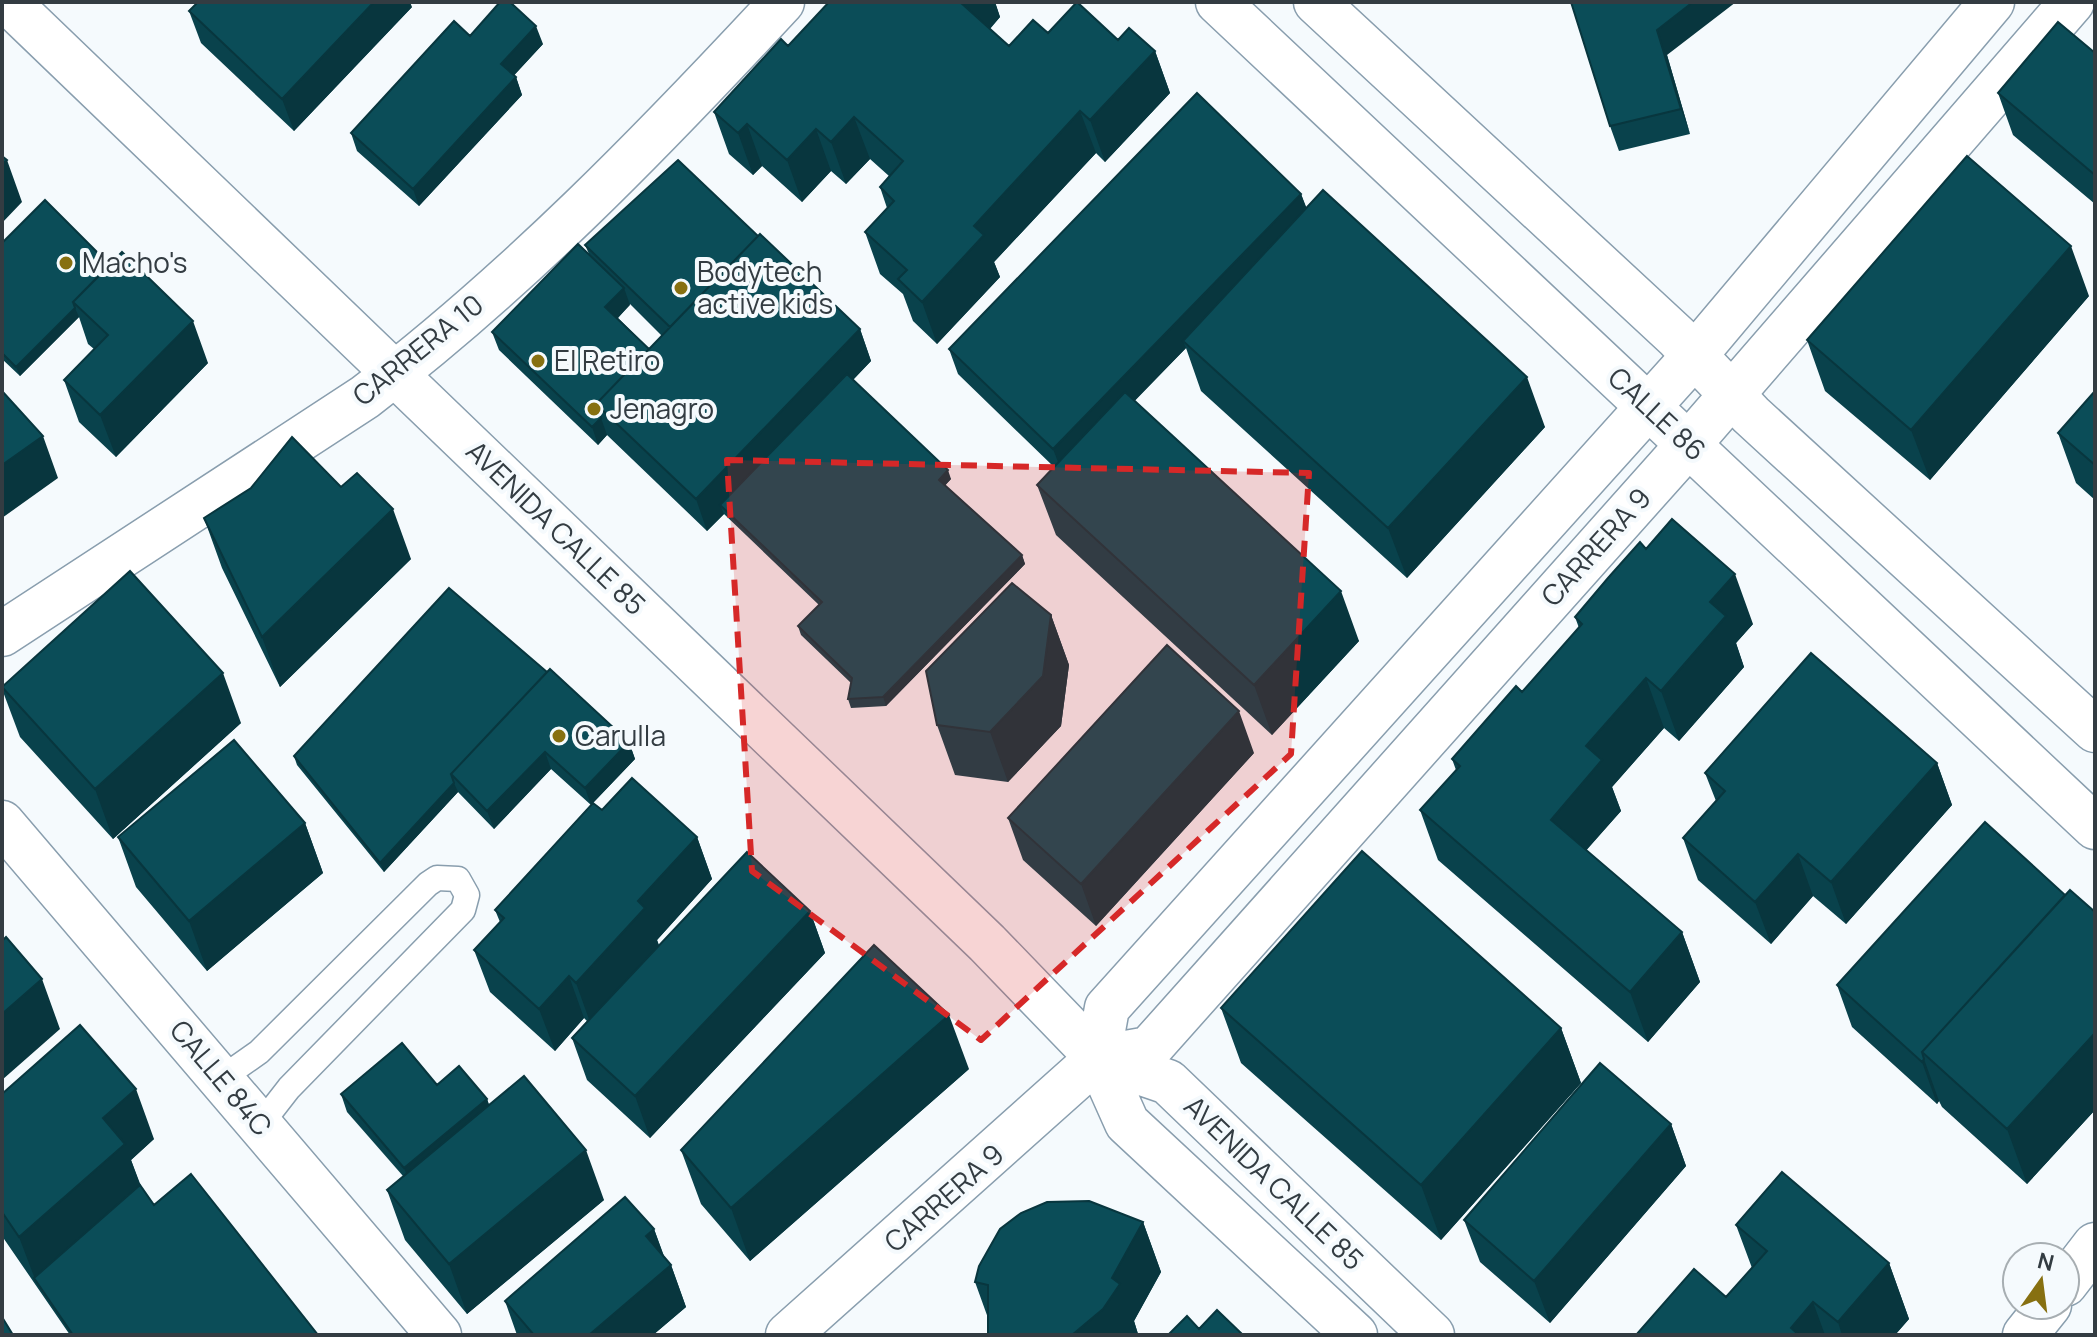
<svg xmlns="http://www.w3.org/2000/svg" width="2097" height="1337" viewBox="0 0 2097 1337" font-family="Manrope,sans-serif">
<rect width="100%" height="100%" fill="#f5fafd"/>
<g fill="none" stroke-linecap="round" stroke-linejoin="round">
<defs>
<path id="lane" d="M222 1078 259 1052 428 884 437 878 458 879 467 895 463 910 289 1088 261 1124"/>
<path id="street" d="M2 634 365 397C517 281 652 142 782 2
M2 823 439 1335
M1098 1058 1107 1008 1694 356 1992 2
M2065 1284 2095 1245
M788 1335 1098 1058 1149 1049 1688 445 2072 2
M2025 1335 2049 1305"/>
<path id="secondary" d="M8 2 987 943 1098 1058 1127 1123 1355 1335
M1218 2 2095 827
M1316 2 1677 337 1751 415 2095 730
M1098 1058 1168 1082 1432 1335"/>
</defs>
<use href="#lane" stroke="#899eae" stroke-width="27"/>
<use href="#street" stroke="#899eae" stroke-width="47"/>
<use href="#secondary" stroke="#899eae" stroke-width="47"/>
<use href="#lane" stroke="#fff" stroke-width="24"/>
<use href="#street" stroke="#fff" stroke-width="44"/>
<use href="#secondary" stroke="#fff" stroke-width="44"/>
</g>
<path fill="#09424c" fill-rule="evenodd" d="M829 2H995L1000 17 990 29 1009 46 1048 33 1118 40 1155 51 1170 93 1105 162 1096 153 994 262 1000 277 937 344 913 321 903 294 880 274 865 232 887 208 880 187 889 176 870 159 846 184 831 171 802 202 762 166 753 175 729 154 714 112 788 46Z
M412 7 294 131 201 43 189 11Z
M470 36 543 44 514 75 516 77 522 95 419 206 357 151 351 133Z
M2095 53V204L2013 135 1998 93Z
M1667 55 1690 134 1619 151 1610 126Z
M1301 194 1306 208 1545 427 1407 578 1201 391 1186 348 1134 401 1359 641 1272 735 1056 535 1037 485 1054 467 958 374 949 349Z
M758 236 860 329 871 361 853 380 951 479 945 485 1022 555 1025 564 886 706 851 708 848 699 851 683 801 635 798 626 819 605 724 514 707 531 607 435 598 445 499 350 492 332 589 254 585 245ZM630 304 662 336 649 349 618 318Z
M2 243 208 363 116 457 79 422 64 380 94 349 88 344 79 317 20 376 2 359Z
M2089 296 1930 480 1825 391 1807 340Z
M2095 391V500L2076 483 2058 433Z
M251 488 411 559 280 687 222 568 204 518Z
M1051 615 1069 665 1061 726 1008 782 955 775 937 725Z
M1575 617 1753 624 1736 643 1744 667 1679 741 1664 728 1612 787 1621 811 1586 850 1682 932 1700 982 1648 1042 1438 860 1420 810 1456 770 1452 759 1522 692 1579 628Z
M547 672 629 742 635 759 593 803 602 810 697 837 712 879 657 940 659 945 810 911 825 953 650 1138 587 1080 572 1038 587 1021 584 1018 555 1051 490 992 474 950 500 922 495 910 591 805 551 769 494 829 458 792 384 872 297 765 294 756Z
M2 689 241 723 113 839 20 737Z
M1254 753 1096 926 1023 860 1008 818Z
M1937 763 1952 805 1846 924 1813 896 1771 944 1698 880 1683 838 1716 801 1705 773Z
M305 823 323 873 207 971 136 887 118 837Z
M2065 895 2095 912V1110L2027 1184 1942 1107 1939 1101 1937 1104 1852 1027 1837 985Z
M1221 1008 1561 1028 1581 1083 1441 1240 1241 1063Z
M969 1069 750 1261 701 1204 681 1150Z
M2 1094 154 1139 131 1160 140 1185 154 1205 318 1335H70L2 1236Z
M341 1094 487 1099 489 1105 604 1200 467 1314 405 1240 387 1190 403 1176 347 1112Z
M1671 1124 1686 1166 1550 1323 1480 1262 1464 1220Z
M1143 1222 1161 1272 1134 1321 1138 1334V1335H988V1318L975 1282Z
M1736 1225 1889 1263 1909 1319 1895 1335H1636L1726 1297 1752 1268Z
M654 1229 664 1256 671 1265 686 1307 653 1335H517L505 1301Z"/>
<path fill="#08363e" d="M374 2H410L412 7 294 131 282 99Z
M960 2H995L1000 17 976 44Z
M1693 2H1736L1667 55 1690 134 1681 109 1657 30Z
M536 26 543 44 508 82 501 64Z
M1155 51 1170 93 1105 162 1090 120Z
M516 77 522 95 419 206 413 189Z
M1080 111 1096 153 994 262 1000 277 937 344 922 302 974 226Z
M854 117 870 159 846 184 831 142Z
M747 124 762 166 753 175 738 133Z
M816 129 831 171 802 202 787 160Z
M7 160 22 202 2 223V165Z
M1301 194 1311 219 1183 341 1186 348 1063 475 1053 449Z
M2071 246 2089 296 1930 480 1911 430Z
M624 288 630 305 612 324 605 307Z
M75 308 79 317 20 376 16 367Z
M193 321 208 363 116 457 100 415Z
M860 329 871 361 727 511 720 505 724 514 707 531 696 499Z
M1527 377 1545 427 1407 578 1388 528Z
M601 418 607 435 598 445 592 427Z
M43 436 58 478 2 518V465Z
M948 470 951 479 942 489 939 480Z
M393 509 411 559 280 687 262 637Z
M1022 555 1025 564 886 706 883 697Z
M1735 574 1753 624 1736 643 1744 667 1679 741 1661 691 1710 602Z
M1341 591 1359 641 1272 735 1254 685Z
M1051 615 1069 665 1061 726 1008 782 990 732Z
M223 673 241 723 113 839 95 789Z
M1646 678 1664 728 1612 787 1621 811 1569 870 1551 820 1586 746Z
M1239 711 1254 753 1096 926 1081 884Z
M629 742 635 759 591 805 585 788Z
M545 752 551 769 494 829 487 811Z
M1937 763 1952 805 1846 924 1831 882Z
M454 783 458 792 384 872 380 863Z
M305 823 323 873 207 971 189 921Z
M697 837 712 879 657 940 660 950 591 1025 576 983 638 901Z
M1798 854 1813 896 1771 944 1755 902Z
M810 911 825 953 650 1138 635 1096Z
M1682 932 1700 982 1648 1042 1630 992Z
M569 976 584 1018 555 1051 539 1009Z
M42 979 60 1029 2 1080V1014Z
M949 1015 969 1069 750 1261 731 1208Z
M1561 1028 1581 1083 1441 1240 1421 1185Z
M2095 1033V1110L2027 1184 2007 1129Z
M1924 1059 1939 1101 1937 1104 1922 1062Z
M136 1089 154 1139 131 1160 144 1194 34 1278 38 1287 19 1237 103 1118Z
M487 1099 493 1116 411 1185 404 1168Z
M1671 1124 1686 1166 1550 1323 1534 1281Z
M586 1150 604 1200 467 1314 449 1264Z
M1143 1222 1161 1272 1134 1321 1138 1334V1335H1072L1112 1278Z
M654 1229 668 1268 671 1265 686 1307 653 1335H589L646 1236Z
M1889 1263 1909 1319 1895 1335H1842L1838 1322Z
M1813 1302 1825 1335H1794L1791 1328Z"/>
<path fill="#0b4d58" stroke="#08363e" stroke-width="2" d="M198 2H374L282 99 189 11Z
M500 2H510L536 26 501 64 516 77 413 189 351 133 454 21 470 36Z
M829 2H960L1009 46 1033 20 1048 33 1077 2 1118 40 1129 28 1155 51 1090 120 1080 111 974 226 984 235 922 302 898 279 907 270 865 232 894 201 880 187 903 161 854 117 831 142 816 129 787 160 747 124 738 133 714 112 781 39 788 46Z
M1571 2H1693L1657 30 1681 109 1610 126Z
M2058 22 2095 53V175L1998 93Z
M1197 93 1301 194 1053 449 949 349Z
M2 156 7 160 2 165Z
M1967 156 2071 246 1911 430 1807 340Z
M678 160 758 236 670 327 585 245Z
M1323 190 1527 377 1388 528 1183 341Z
M45 200 110 265 73 302 75 308 16 367 2 353V243Z
M760 234 860 329 696 499 596 404Z
M578 244 624 288 605 307 649 349 596 404 601 418 592 427 492 332Z
M122 252 193 321 100 415 64 380 108 335 73 302Z
M847 374 948 470 939 480 1022 555 883 697 848 699 852 678 798 626 822 602 720 505Z
M2 391 43 436 2 465Z
M2095 391V465L2058 433Z
M1125 392 1341 591 1254 685 1037 485Z
M292 437 341 487 357 473 393 509 262 637 204 518 251 488Z
M1672 519 1735 574 1710 602 1726 616 1661 691 1646 678 1586 746 1602 760 1551 820 1682 932 1630 992 1420 810 1460 766 1452 759 1516 686 1522 692 1582 624 1575 617 1608 578 1640 542 1646 549Z
M130 571 223 673 95 789 2 687Z
M1012 583 1051 615 1043 676 990 732 937 725 926 671Z
M449 588 547 672 451 774 454 783 380 863 294 756Z
M1167 645 1239 711 1081 884 1008 818Z
M1811 653 1937 763 1831 882 1798 854 1755 902 1683 838 1725 791 1705 773Z
M550 669 629 742 585 788 545 752 487 811 451 774Z
M234 740 305 823 189 921 118 837Z
M632 778 697 837 638 901 645 908 576 983 569 976 539 1009 474 950 504 918 495 910 593 803 602 810Z
M1985 822 2065 895 1922 1052 1924 1059 1922 1062 1837 985Z
M1362 851 1561 1028 1421 1185 1221 1008Z
M747 852 810 911 635 1096 572 1038Z
M2070 890 2095 912V1033L2007 1129 1922 1052Z
M6 937 42 979 2 1014V941Z
M874 945 949 1015 731 1208 681 1150Z
M80 1025 136 1089 103 1118 125 1144 19 1237 2 1212V1094Z
M402 1043 437 1085 459 1066 487 1099 404 1168 341 1094Z
M1600 1063 1671 1124 1534 1281 1464 1220Z
M524 1076 586 1150 449 1264 387 1190Z
M1782 1172 1889 1263 1838 1322 1813 1302 1791 1328 1799 1335H1636L1694 1269 1726 1297 1767 1251 1736 1225Z
M191 1174 318 1335H73L34 1278 140 1185 154 1205Z
M625 1197 654 1229 646 1236 671 1265 589 1335H534L505 1301Z
M1089 1201 1143 1222 1112 1278 1120 1284 1103 1309 1072 1335H988V1285L975 1282 979 1266 1000 1229 1021 1213 1047 1202Z
M1217 1310 1243 1335H1168L1187 1316 1199 1329Z
M2 1317 13 1335H2Z"/>
<path fill="#d62828" fill-opacity="0.2" stroke="#d62828" stroke-width="6" stroke-dasharray="16 10" stroke-linejoin="round" d="M727 460 1309 473 1291 754 981 1040 752 871Z"/>
<g fill="#877011" stroke="#f5fafd" stroke-width="3">
<circle cx="66" cy="263" r="8"/>
<circle cx="681" cy="288" r="8"/>
<circle cx="538" cy="361" r="8"/>
<circle cx="594" cy="409" r="8"/>
<circle cx="559" cy="736" r="8"/>
</g>
<g text-anchor="middle" stroke-width="8" stroke-linejoin="round" paint-order="stroke">
<g font-size="28" fill="#333c42" stroke="#f5fafd" text-anchor="start">
<text x="82" y="273">Macho's</text>
<text x="697" y="282">Bodytech<tspan x="697" dy="32">active kids</tspan></text>
<text x="554" y="371">El Retiro</text>
<text x="610" y="419">Jenagro</text>
<text x="575" y="746">Carulla</text>
</g>
<g font-size="28" fill="#333c42" stroke="#f5fafd">
<text transform="translate(418 350) rotate(-39)" y="10">CARRERA 10</text>
<text transform="translate(1657 414) rotate(43)" y="10">CALLE 86</text>
<text transform="translate(556 528) rotate(44)" y="10">AVENIDA CALLE 85</text>
<text transform="translate(1596 547) rotate(-48)" y="10">CARRERA 9</text>
<text transform="translate(221 1078) rotate(50)" y="10">CALLE 84C</text>
<text transform="translate(1274 1183) rotate(44)" y="10">AVENIDA CALLE 85</text>
<text transform="translate(944 1198) rotate(-41)" y="10">CARRERA 9</text>
</g>
</g>
<rect width="2097" height="1337" fill="none" stroke="#333c42" stroke-width="8"/>
<g transform="translate(2041 1281) rotate(14)"><circle r="38" fill="#f5fafd" stroke="#a7aeb2" stroke-width="2"/>
<path d="M0-6L14 30L0 20L-14 30Z" fill="#877011"/>
<text y="-12" font-size="22" font-weight="bold" text-anchor="middle" fill="#333c42">N</text>
</g>
</svg>
